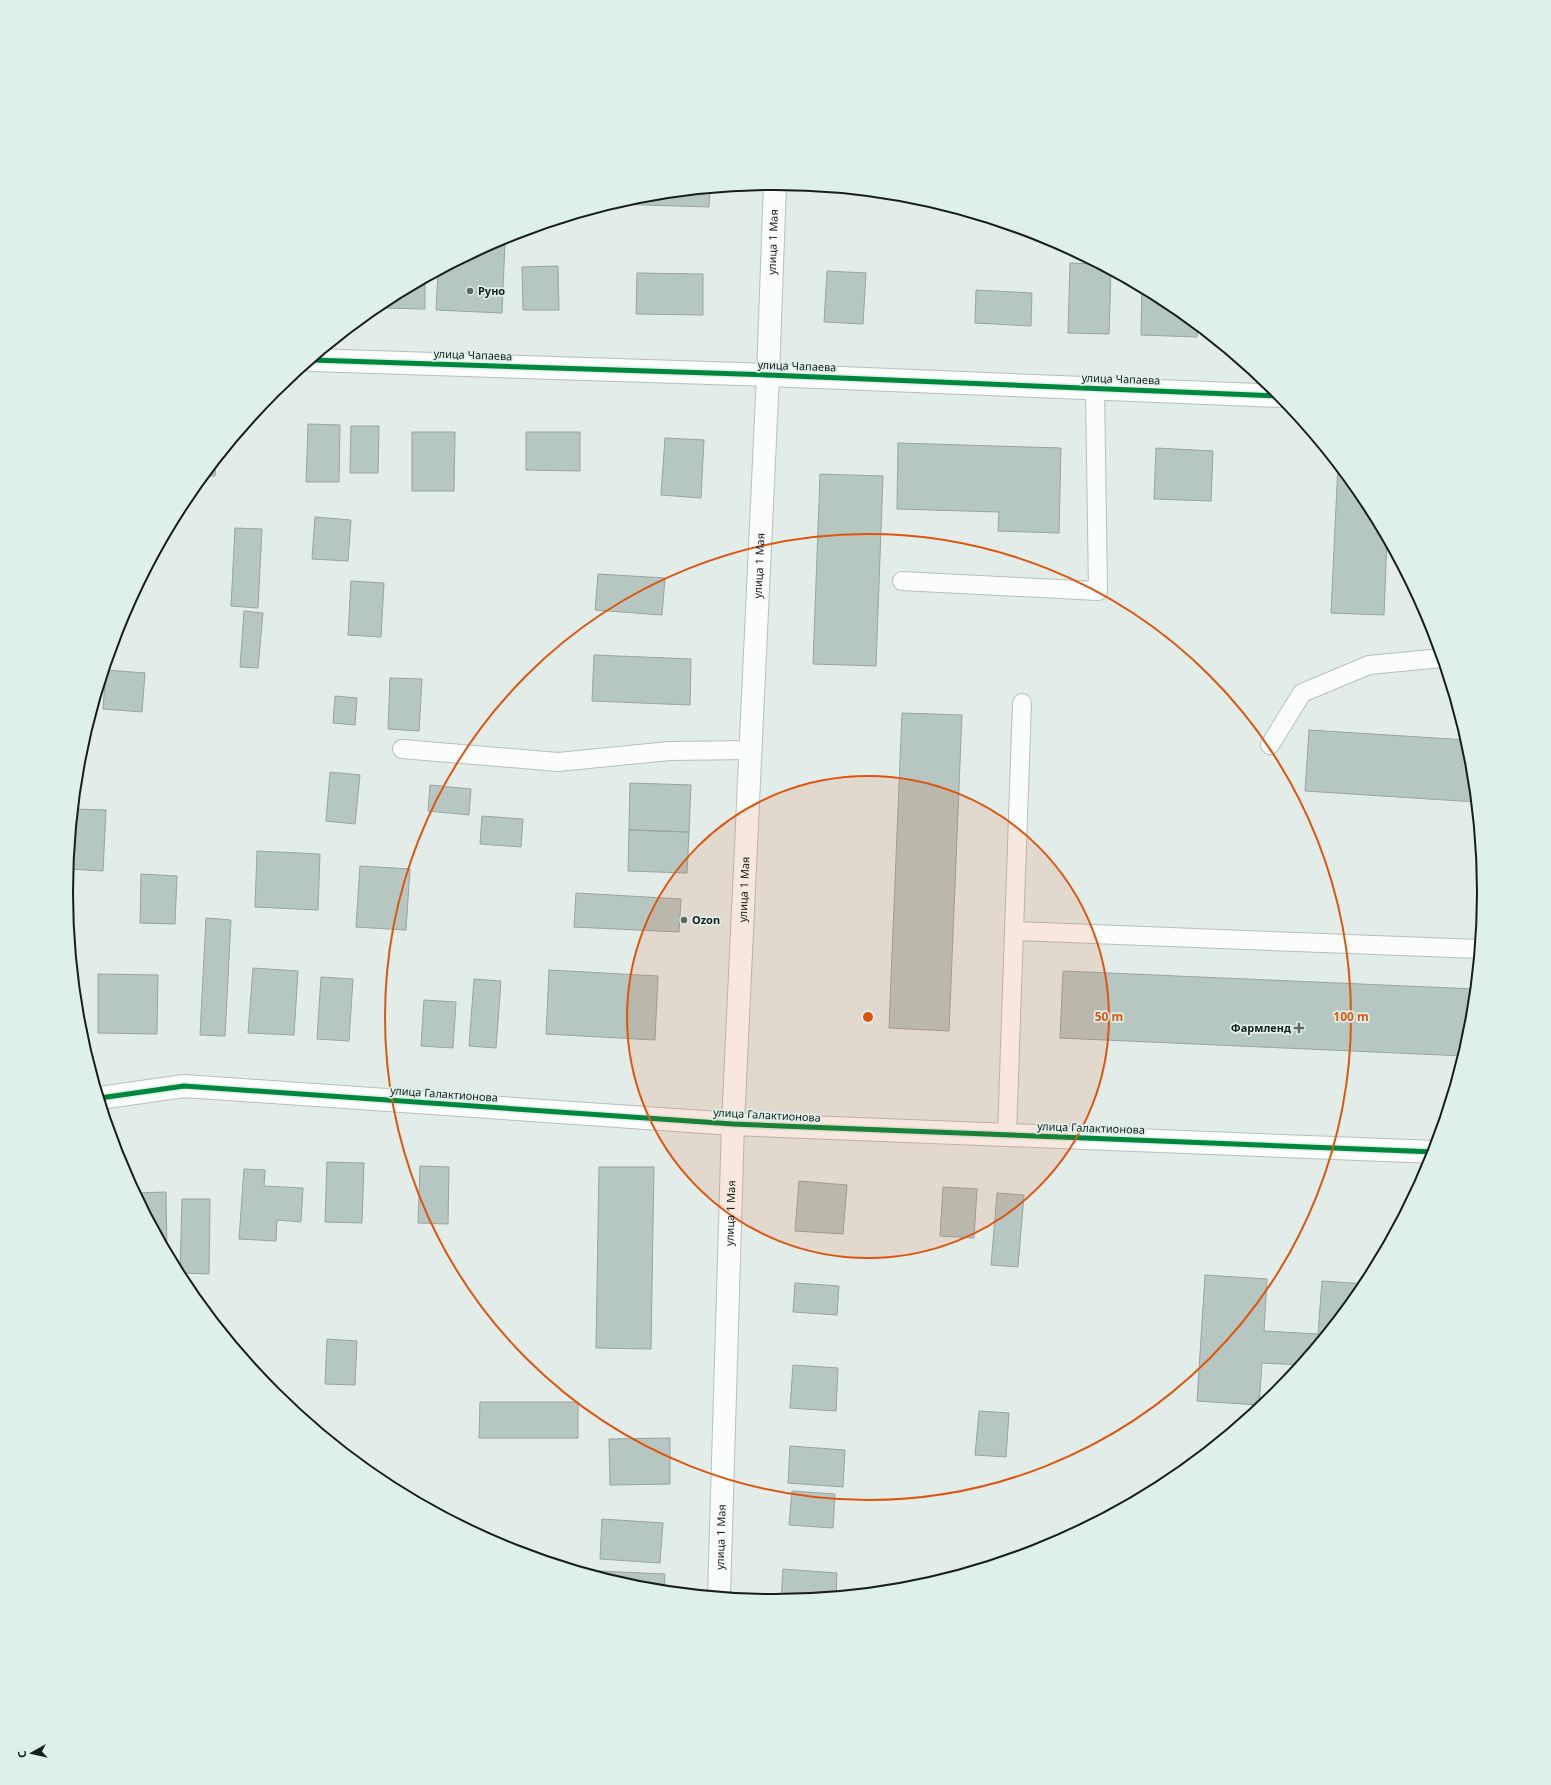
<svg xmlns="http://www.w3.org/2000/svg" width="1551" height="1785" viewBox="0 0 1551 1785" font-family="'Noto Sans',sans-serif">
<rect width="100%" height="100%" fill="#e2ece8"/>
<path fill="#b6c7c2" stroke="#9ca2a0" d="M710 189 709 207 613 204 637 197Z
M979 216 997 222 979 221Z
M506 236 505 242H495L504 237Z
M495 242H505L502 313 436 310 438 272Z
M1070 263 1098 264 1111 271 1109 334 1068 333Z
M558 266 559 310H523L522 267Z
M827 271 866 273 863 324 824 322Z
M637 273 703 274V315L636 314Z
M425 279V309L380 308 382 302Z
M1142 288 1170 303 1198 326 1197 337 1141 335Z
M976 290 1032 293 1031 326 975 323Z
M308 424 340 425 339 482H306Z
M351 426H379L378 473H350Z
M412 432H455L454 491H412Z
M526 432H580V471L526 470Z
M665 438 704 440 701 498 661 495Z
M898 443 1061 448 1059 533 998 531 999 512 897 509Z
M1156 448 1213 451 1211 501 1154 499Z
M216 462 215 476H204Z
M1338 464 1366 499 1387 538 1384 615 1331 613Z
M820 474 883 476 876 666 813 664Z
M315 517 351 520 348 561 312 559Z
M235 528 262 529 258 608 231 606Z
M598 574 665 578 662 615 595 610Z
M351 581 384 583 381 637 348 635Z
M244 611 263 613 258 668 240 667Z
M594 655 691 659 690 705 592 701Z
M106 670 145 673 142 712 103 709Z
M390 678 422 679 419 731 388 729Z
M335 696 357 698 355 725 333 723Z
M902 713 962 715 949 1031 889 1028Z
M1309 730 1467 740 1471 754 1476 802 1305 791Z
M330 772 360 775 355 824 326 821Z
M630 783 691 785 689 832 629 830Z
M430 785 471 789 469 815 428 811Z
M74 809 106 810 103 871 68 869Z
M482 816 523 819 521 847 480 844Z
M629 830 689 832 687 873 628 871Z
M257 851 320 854 318 910 255 907Z
M360 866 410 869 406 930 356 927Z
M141 874 177 876 175 924 140 923Z
M576 893 681 899 679 932 574 927Z
M206 918 231 920 225 1036 200 1035Z
M253 968 298 971 294 1035 248 1033Z
M549 970 658 976 655 1040 546 1034Z
M1063 971 1475 989 1471 1031 1464 1056 1060 1038Z
M98 974 158 975 157 1034 98 1033Z
M321 977 353 979 349 1041 317 1039Z
M474 979 501 981 496 1048 469 1046Z
M424 1000 456 1002 453 1048 421 1046Z
M327 1162 364 1163 362 1223 325 1222Z
M420 1166 449 1167 448 1224 418 1223Z
M599 1167H654L651 1349 596 1348Z
M244 1169 265 1170 264 1186 303 1188 301 1222 277 1220 276 1241 239 1239Z
M799 1181 847 1185 843 1234 795 1231Z
M943 1187 977 1189 974 1238 940 1236Z
M166 1192 167 1252 135 1193Z
M997 1193 1024 1195 1018 1267 991 1265Z
M182 1199H210L209 1274 180 1273Z
M1205 1275 1267 1279 1264 1331 1318 1334 1322 1281 1367 1284 1301 1365 1262 1363 1259 1405 1197 1401Z
M795 1283 839 1286 837 1315 793 1312Z
M327 1339 357 1341 355 1385 325 1384Z
M793 1365 838 1368 836 1411 790 1408Z
M480 1402H578V1438H479Z
M979 1411 1009 1413 1006 1457 975 1455Z
M670 1438V1484L610 1485 609 1439Z
M790 1446 845 1450 843 1487 788 1483Z
M381 1482H393V1489Z
M792 1491 835 1494 833 1528 789 1525Z
M602 1519 663 1523 660 1563 600 1559Z
M783 1569 837 1573 836 1596 781 1601Z
M575 1570 665 1574 664 1591 637 1588Z"/>
<g fill="none" stroke-linecap="round" stroke-linejoin="round">
<defs>
<path id="service" d="M902 581 1098 591 1095 388
M1270 745 1302 693 1369 665 1442 658
M402 749 558 762 669 751 750 750
M1014 931 1022 703
M1007 1135 1014 931 1479 949"/>
<path id="minor" d="M312 360 768 375
M100 1098 184 1086 733 1124 1435 1152"/>
<path id="tertiary" d="M768 375 1281 396"/>
<g id="secondary">
<path id="s1" d="M719 1596 733 1124 768 375 775 183"/>
</g>
</defs>
<use href="#service" stroke="#b8bfbc" stroke-width="20"/>
<use href="#minor" stroke="#b8bfbc" stroke-width="24"/>
<use href="#tertiary" stroke="#b8bfbc" stroke-width="24"/>
<use href="#secondary" stroke="#b8bfbc" stroke-width="24"/>
<use href="#service" stroke="#fbfcfc" stroke-width="18"/>
<use href="#minor" stroke="#fbfcfc" stroke-width="22"/>
<use href="#tertiary" stroke="#fbfcfc" stroke-width="22"/>
<use href="#secondary" stroke="#fbfcfc" stroke-width="22"/>
<defs>
<path id="cycleway" d="M312 360 768 375 1281 396
M100 1098 184 1086 733 1124 1435 1152"/>
</defs>
<use href="#cycleway" stroke="#dfefe9" stroke-width="8"/>
<use href="#cycleway" stroke="#00873e" stroke-width="5"/>
</g>
<circle cx="868" cy="1017" r="241" fill="#de560d" fill-opacity=".12"/>
<g fill="none" stroke="#de560d" stroke-width="2">
<circle cx="868" cy="1017" r="241"/>
<circle cx="868" cy="1017" r="483"/>
</g>
<g fill="#5f6663" stroke="#dfefe9" stroke-width="1.5">
<circle cx="470" cy="291" r="4"/>
<circle cx="684" cy="920" r="4"/>
<path d="M1297 1022h4v4h4v4h-4v4h-4v-4h-4v-4h4z"/>
</g>
<g text-anchor="middle" stroke-width="3.5" stroke-linejoin="round" paint-order="stroke">
<g font-size="11" fill="#181e1c" stroke="#dfefe9">
<text dy="4" stroke="none"><textPath href="#s1" startOffset="1355">улица 1 Мая</textPath></text>
<text transform="translate(473 355) rotate(2)" y="4">улица Чапаева</text>
<text transform="translate(797 366) rotate(2)" y="4">улица Чапаева</text>
<text transform="translate(1121 379) rotate(2)" y="4">улица Чапаева</text>
<text dy="4" stroke="none"><textPath href="#s1" startOffset="1031">улица 1 Мая</textPath></text>
<text dy="4" stroke="none"><textPath href="#s1" startOffset="707">улица 1 Мая</textPath></text>
<text transform="translate(444 1094) rotate(4)" y="4">улица Галактионова</text>
<text transform="translate(767 1115) rotate(3)" y="4">улица Галактионова</text>
<text transform="translate(1091 1128) rotate(2)" y="4">улица Галактионова</text>
<text dy="4" stroke="none"><textPath href="#s1" startOffset="383">улица 1 Мая</textPath></text>
<text dy="4" stroke="none"><textPath href="#s1" startOffset="59">улица 1 Мая</textPath></text>
</g>
<g font-size="11" font-weight="bold" fill="#181e1c" stroke="#dfefe9" text-anchor="start">
<text x="478" y="295">Руно</text>
<text x="692" y="924">Ozon</text>
<text x="1291" y="1032" text-anchor="end">Фармленд</text>
</g>
</g>
<path d="M0 0H1551V1785H0ZM73 892a702 702 0 1 1 1404 0a702 702 0 1 1-1404 0Z" fill="#dfefe9" fill-rule="evenodd"/>
<path fill="none" stroke="#181e1c" stroke-width="2" d="M73 892a702 702 0 1 1 1404 0a702 702 0 1 1-1404 0Z"/>
<circle cx="868" cy="1017" r="6" fill="#de560d" stroke="#dfefe9" stroke-width="2"/>
<g font-size="12" text-anchor="middle" font-weight="bold" fill="#de560d" stroke="#dfefe9" stroke-width="3.5" stroke-linejoin="round" paint-order="stroke">
<text x="1109" y="1021">50 m</text>
<text x="1351" y="1021">100 m</text>
</g>
<g transform="translate(32 1753) rotate(262)" stroke="#dfefe9" stroke-width="3" paint-order="stroke">
<path d="M0-3L7 15L0 10L-7 15Z" fill="#181e1c"/>
<text y="-6" font-size="11" font-weight="bold" text-anchor="middle" fill="#181e1c">С</text>
</g>
</svg>
